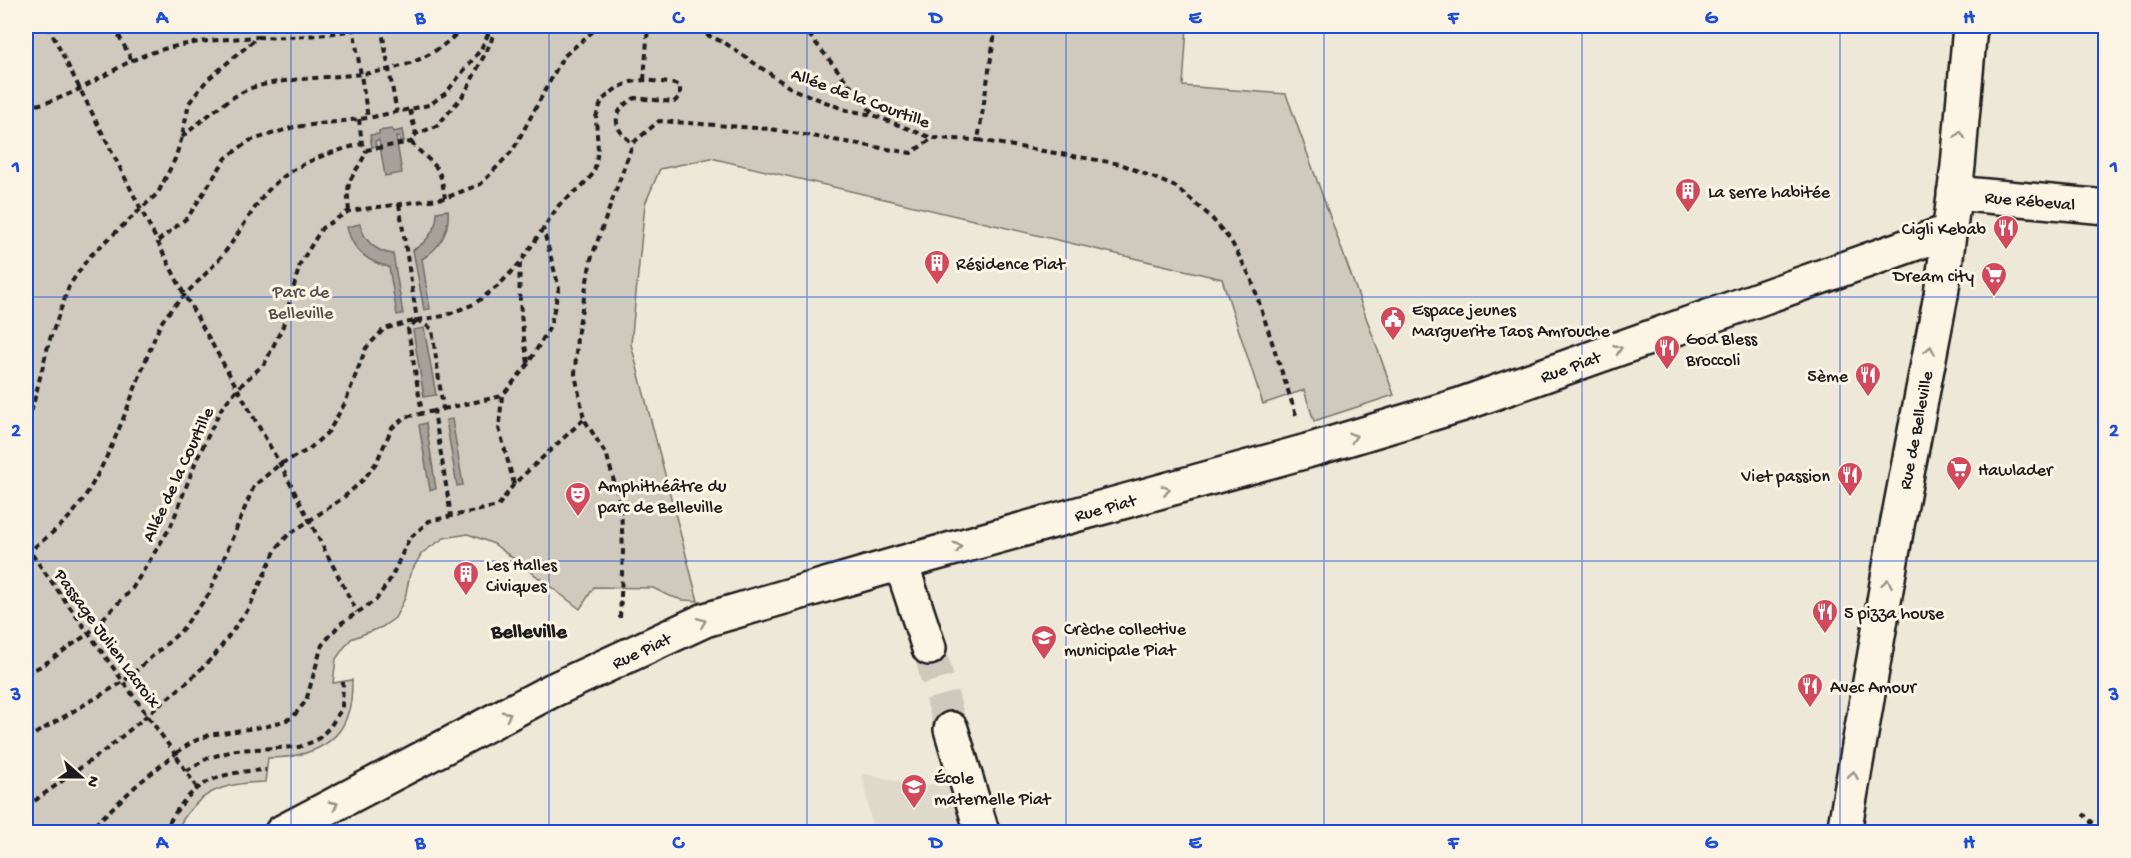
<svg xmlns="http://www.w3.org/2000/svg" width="2131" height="858" viewBox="0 0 2131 858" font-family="'Gochi Hand',sans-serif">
<rect width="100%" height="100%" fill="#eee8d9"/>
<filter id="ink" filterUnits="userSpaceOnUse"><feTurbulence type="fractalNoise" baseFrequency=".0167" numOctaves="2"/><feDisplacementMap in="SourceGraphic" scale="12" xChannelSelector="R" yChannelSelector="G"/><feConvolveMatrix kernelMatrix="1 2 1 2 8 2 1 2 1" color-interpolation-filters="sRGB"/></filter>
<g filter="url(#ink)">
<path fill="#ded9cb" d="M862 773 920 787 950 780 965 832H873Z"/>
<path fill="#cfcabd" stroke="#76736c" stroke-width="1.5" d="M26 26H1187L1183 86 1286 94 1394 395 1314 421 1304 390 1263 404 1222 279 711 158 660 169 645 204 631 344 698 601 682 600 667 595 653 588 594 587 580 609 494 544 468 534 444 538 422 553 410 574 405 598 395 618 382 627 351 639 343 649 336 659 333 683 352 680C352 691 352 703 348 713 338 749 300 758 268 758L265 782C223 783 196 791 176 832H26Z"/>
<path fill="#a7a299" stroke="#6f6c67" stroke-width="1.5" d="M392 129 393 132 402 130 404 141 400 142 399 137H396L402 173 385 176 379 140 375 141 376 146 372 147 370 135 379 134V131Z
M448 210C450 231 440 248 422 259L430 309 424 310 413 250C428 242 437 228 437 212Z
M360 224C364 241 376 252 393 254L403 314 397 315 389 267C367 262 352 249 347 227Z
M424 328 436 395 424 397 413 330Z
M452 419 463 485 457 486 446 420Z
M426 423 436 489 430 490 419 425Z"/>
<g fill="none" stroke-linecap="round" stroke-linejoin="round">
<path stroke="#cec9bd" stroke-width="33" stroke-dasharray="33 16" stroke-linecap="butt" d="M929 648 951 729"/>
<defs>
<path id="minor" d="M1954 193 2106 207
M901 563 929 648
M951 729 982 832
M282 832 551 691 705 620 901 563 1307 451 1460 405 1950 231
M1844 832 1897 526 1941 295 1958 166 1970 26"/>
</defs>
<use href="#minor" stroke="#1c1c1c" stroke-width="38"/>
<path stroke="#1c1c1c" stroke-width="4" stroke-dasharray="6 4.5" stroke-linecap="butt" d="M48 26 184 294 280 464 357 612
M114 26 132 61
M353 26 368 118
M381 26 397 113
M687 26 725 43 792 89 846 110 873 115 932 138
M802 26 873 114
M996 26 978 140 1121 164 1176 187 1210 216 1231 241 1251 278 1296 415
M644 80 648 26
M26 106C62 104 99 77 131 61 171 42 214 40 257 37
M410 110 416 134
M359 119 362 144
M182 137C202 121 233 92 258 86 332 68 407 90 464 26
M411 142C418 151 427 157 435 166 442 174 443 187 445 198
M399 204 417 320
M349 211C348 200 346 187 352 177 357 167 363 162 366 150
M158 241 188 217 226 158 249 141 294 127 368 118 429 105 446 93 481 49 492 26
M520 263C518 299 522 328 528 363
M417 320 432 329 443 409 434 411 451 516
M416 321 408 329 422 413
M443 409 502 396
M26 421 32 409 49 342 69 286 89 257 158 193 175 159 182 137 189 103 207 80 258 37C299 39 338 33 378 26
M514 484 499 428 502 396 528 364 550 327 559 288 543 228
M26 546 175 754 138 784 87 832
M26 554C44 539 67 523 80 504 117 449 135 382 161 323 178 298 201 281 220 258 237 238 249 214 265 194 290 165 326 153 362 144L366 150 411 142 416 134 437 126 465 93 491 42 495 26
M620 618 623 551 621 507 607 456 584 419 575 374 577 336 591 259 633 143 659 121 770 129 911 153 933 138 978 140
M26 674 43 665 88 634 132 589 171 526 196 461 221 409 237 389 265 363 283 326 300 264 322 228 349 211 445 198 481 184 513 150 563 57 599 26
M26 739 123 682 180 632 209 594 254 486 280 464 308 450 329 431 345 403 366 348 384 329 417 320 444 316 474 304 498 286 520 263 559 205 580 188 594 173 598 151 596 117 602 100 617 88 631 82 644 80 662 82 675 84 680 87V96L674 102 635 98C611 110 611 129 633 143
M186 771 208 758 236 750 299 747 317 740 330 727 342 708 343 682
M197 788 175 754 192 742 209 735 268 726 292 718 306 701 322 645 340 624 376 600 391 578 409 539 429 521 498 506 514 484 584 419
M26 797 37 798
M26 807 108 748 192 678 215 655 249 608 276 549 288 535 343 498 364 479 376 463 392 428 405 417 434 411
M164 832C189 784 213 772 266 770
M2083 832 2092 822 2083 814"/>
<use href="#minor" stroke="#fcf5e5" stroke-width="33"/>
</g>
<defs><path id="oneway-chevron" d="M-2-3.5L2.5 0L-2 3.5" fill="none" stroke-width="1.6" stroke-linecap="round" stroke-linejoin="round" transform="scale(1.5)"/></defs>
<g stroke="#97938b">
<use href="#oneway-chevron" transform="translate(1960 135) rotate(-85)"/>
<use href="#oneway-chevron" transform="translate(1618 349) rotate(-20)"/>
<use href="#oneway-chevron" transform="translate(1930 350) rotate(-79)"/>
<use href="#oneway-chevron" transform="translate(1353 437) rotate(-17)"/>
<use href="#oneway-chevron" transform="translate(1166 490) rotate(-15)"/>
<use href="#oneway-chevron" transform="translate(958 547) rotate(-15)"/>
<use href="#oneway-chevron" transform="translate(1887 583) rotate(-80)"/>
<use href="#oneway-chevron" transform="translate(702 622) rotate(-22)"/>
<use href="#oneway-chevron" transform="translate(507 715) rotate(-28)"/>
<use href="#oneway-chevron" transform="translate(1853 775) rotate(-80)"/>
<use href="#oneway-chevron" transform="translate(334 805) rotate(-28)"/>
</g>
</g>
<path fill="none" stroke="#1d4ed8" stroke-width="1.5" stroke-opacity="0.55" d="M291 26V832M549 26V832M807 26V832M1066 26V832M1324 26V832M1582 26V832M1840 26V832M26 297H2106M26 561H2106"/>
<defs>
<symbol id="building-pin" viewBox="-11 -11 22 30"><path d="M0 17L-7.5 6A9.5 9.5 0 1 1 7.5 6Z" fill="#d1495b" stroke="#fcf5e5"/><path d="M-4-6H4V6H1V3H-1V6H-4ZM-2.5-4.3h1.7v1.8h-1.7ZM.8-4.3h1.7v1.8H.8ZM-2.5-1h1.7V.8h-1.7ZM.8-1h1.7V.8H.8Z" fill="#fff"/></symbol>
<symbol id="restaurant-pin" viewBox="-11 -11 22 30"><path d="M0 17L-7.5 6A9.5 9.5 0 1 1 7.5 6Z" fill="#d1495b" stroke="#fcf5e5"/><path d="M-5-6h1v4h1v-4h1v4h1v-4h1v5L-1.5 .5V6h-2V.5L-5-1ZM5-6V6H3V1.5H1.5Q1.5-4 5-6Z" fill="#fff"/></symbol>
<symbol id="supermarket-pin" viewBox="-11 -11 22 30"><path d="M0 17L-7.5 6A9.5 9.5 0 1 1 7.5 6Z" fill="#d1495b" stroke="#fcf5e5"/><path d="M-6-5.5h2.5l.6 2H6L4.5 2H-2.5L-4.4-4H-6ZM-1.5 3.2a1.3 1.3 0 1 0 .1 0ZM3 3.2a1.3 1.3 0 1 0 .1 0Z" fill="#fff"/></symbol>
<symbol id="civic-pin" viewBox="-11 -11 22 30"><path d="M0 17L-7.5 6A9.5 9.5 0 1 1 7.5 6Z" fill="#d1495b" stroke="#fcf5e5"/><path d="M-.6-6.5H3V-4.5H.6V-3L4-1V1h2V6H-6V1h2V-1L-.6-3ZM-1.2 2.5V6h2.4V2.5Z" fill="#fff"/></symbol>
<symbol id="theatre-pin" viewBox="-11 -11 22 30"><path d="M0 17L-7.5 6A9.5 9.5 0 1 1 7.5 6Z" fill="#d1495b" stroke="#fcf5e5"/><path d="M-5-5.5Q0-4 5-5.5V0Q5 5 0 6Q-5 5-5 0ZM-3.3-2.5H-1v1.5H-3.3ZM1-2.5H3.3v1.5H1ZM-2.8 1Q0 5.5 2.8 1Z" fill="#fff"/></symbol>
<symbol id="school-pin" viewBox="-11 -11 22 30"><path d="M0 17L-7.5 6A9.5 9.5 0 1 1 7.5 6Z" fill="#d1495b" stroke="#fcf5e5"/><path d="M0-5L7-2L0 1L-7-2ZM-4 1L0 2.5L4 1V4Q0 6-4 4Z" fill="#fff"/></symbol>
</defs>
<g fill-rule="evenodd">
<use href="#building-pin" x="1673" y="176" width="30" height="40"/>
<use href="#restaurant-pin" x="1991" y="213" width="30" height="40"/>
<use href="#building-pin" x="922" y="248" width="30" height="40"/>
<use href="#supermarket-pin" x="1979" y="260" width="30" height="40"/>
<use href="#civic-pin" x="1378" y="304" width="30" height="40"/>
<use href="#restaurant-pin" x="1652" y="333" width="30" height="40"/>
<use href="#restaurant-pin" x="1853" y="360" width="30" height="40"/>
<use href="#supermarket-pin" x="1944" y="454" width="30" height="40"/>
<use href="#restaurant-pin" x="1835" y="460" width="30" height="40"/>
<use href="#theatre-pin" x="563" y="480" width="30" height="40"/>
<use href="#building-pin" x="451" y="559" width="30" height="40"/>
<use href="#restaurant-pin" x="1810" y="597" width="30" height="40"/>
<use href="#school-pin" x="1029" y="623" width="30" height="40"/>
<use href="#restaurant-pin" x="1795" y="671" width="30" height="40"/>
<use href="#school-pin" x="899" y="772" width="30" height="40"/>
</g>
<g text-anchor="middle" stroke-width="6" stroke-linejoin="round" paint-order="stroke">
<g font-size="18" fill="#1c1c1c" stroke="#fcf5e5">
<text transform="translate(861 97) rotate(20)" y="6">Allée de la Courtille</text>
<text transform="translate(2030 200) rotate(5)" y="6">Rue Rébeval</text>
<text transform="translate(1570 366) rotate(-20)" y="6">Rue Piat</text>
<text transform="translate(1915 430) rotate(-79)" y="6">Rue de Belleville</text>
<text transform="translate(177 474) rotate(-65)" y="6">Allée de la Courtille</text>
<text transform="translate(1105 507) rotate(-15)" y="6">Rue Piat</text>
<text transform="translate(108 638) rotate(54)" y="6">Passage Julien Lacroix</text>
<text transform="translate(641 650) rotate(-25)" y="6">Rue Piat</text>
</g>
<g font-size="18" fill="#1c1c1c" stroke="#fcf5e5" text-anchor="start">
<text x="1708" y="197">La serre habitée</text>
<text x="1986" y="234" text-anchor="end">Cigli Kebab</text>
<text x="956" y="269">Résidence Piat</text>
<text x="1974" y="281" text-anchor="end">Dream city</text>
<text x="1412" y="315">Espace jeunes<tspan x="1412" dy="21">Marguerite Taos Amrouche</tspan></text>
<text x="1686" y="344">God Bless<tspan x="1686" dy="21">Broccoli</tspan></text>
<text x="1848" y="381" text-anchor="end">5ème</text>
<text x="1978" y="475">Hawlader</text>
<text x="1830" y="481" text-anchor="end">Viet passion</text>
<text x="598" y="491">Amphithéâtre du<tspan x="598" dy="21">parc de Belleville</tspan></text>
<text x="486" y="570">Les Halles<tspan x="486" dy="21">Civiques</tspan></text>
<text x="1844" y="618">5 pizza house</text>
<text x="1064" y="634">Crèche collective<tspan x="1064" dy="21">municipale Piat</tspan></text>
<text x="1830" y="692">Avec Amour</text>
<text x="934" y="783">École<tspan x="934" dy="21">maternelle Piat</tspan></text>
</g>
<g font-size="18" fill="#52504c" stroke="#fcf5e5">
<text x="301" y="297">Parc de<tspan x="301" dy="21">Belleville</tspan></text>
</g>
<g font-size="21" font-weight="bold" fill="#1c1c1c" stroke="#fcf5e5">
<text x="529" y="637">Belleville</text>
</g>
</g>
<rect width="2131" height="858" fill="none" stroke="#fcf5e5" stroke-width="66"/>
<g transform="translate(81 777) rotate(111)" stroke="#fcf5e5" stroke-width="4.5" paint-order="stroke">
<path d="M0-4.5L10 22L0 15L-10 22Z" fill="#1c1c1c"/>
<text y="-9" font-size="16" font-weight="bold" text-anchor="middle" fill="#1c1c1c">N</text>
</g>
<rect x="33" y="33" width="2065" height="792" fill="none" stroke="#1d4ed8" stroke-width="2"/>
<g font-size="20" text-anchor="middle" font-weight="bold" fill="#1d4ed8">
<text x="162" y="23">A</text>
<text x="420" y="23">B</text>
<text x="678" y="23">C</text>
<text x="936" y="23">D</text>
<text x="1195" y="23">E</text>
<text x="1453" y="23">F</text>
<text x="1711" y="23">G</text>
<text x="1969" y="23">H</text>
<text x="16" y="172">1</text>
<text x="2114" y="172">1</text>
<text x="16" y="436">2</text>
<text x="2114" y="436">2</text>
<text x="16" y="700">3</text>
<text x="2114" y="700">3</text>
<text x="162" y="848">A</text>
<text x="420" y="848">B</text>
<text x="678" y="848">C</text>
<text x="936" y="848">D</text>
<text x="1195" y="848">E</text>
<text x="1453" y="848">F</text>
<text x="1711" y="848">G</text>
<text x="1969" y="848">H</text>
</g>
</svg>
